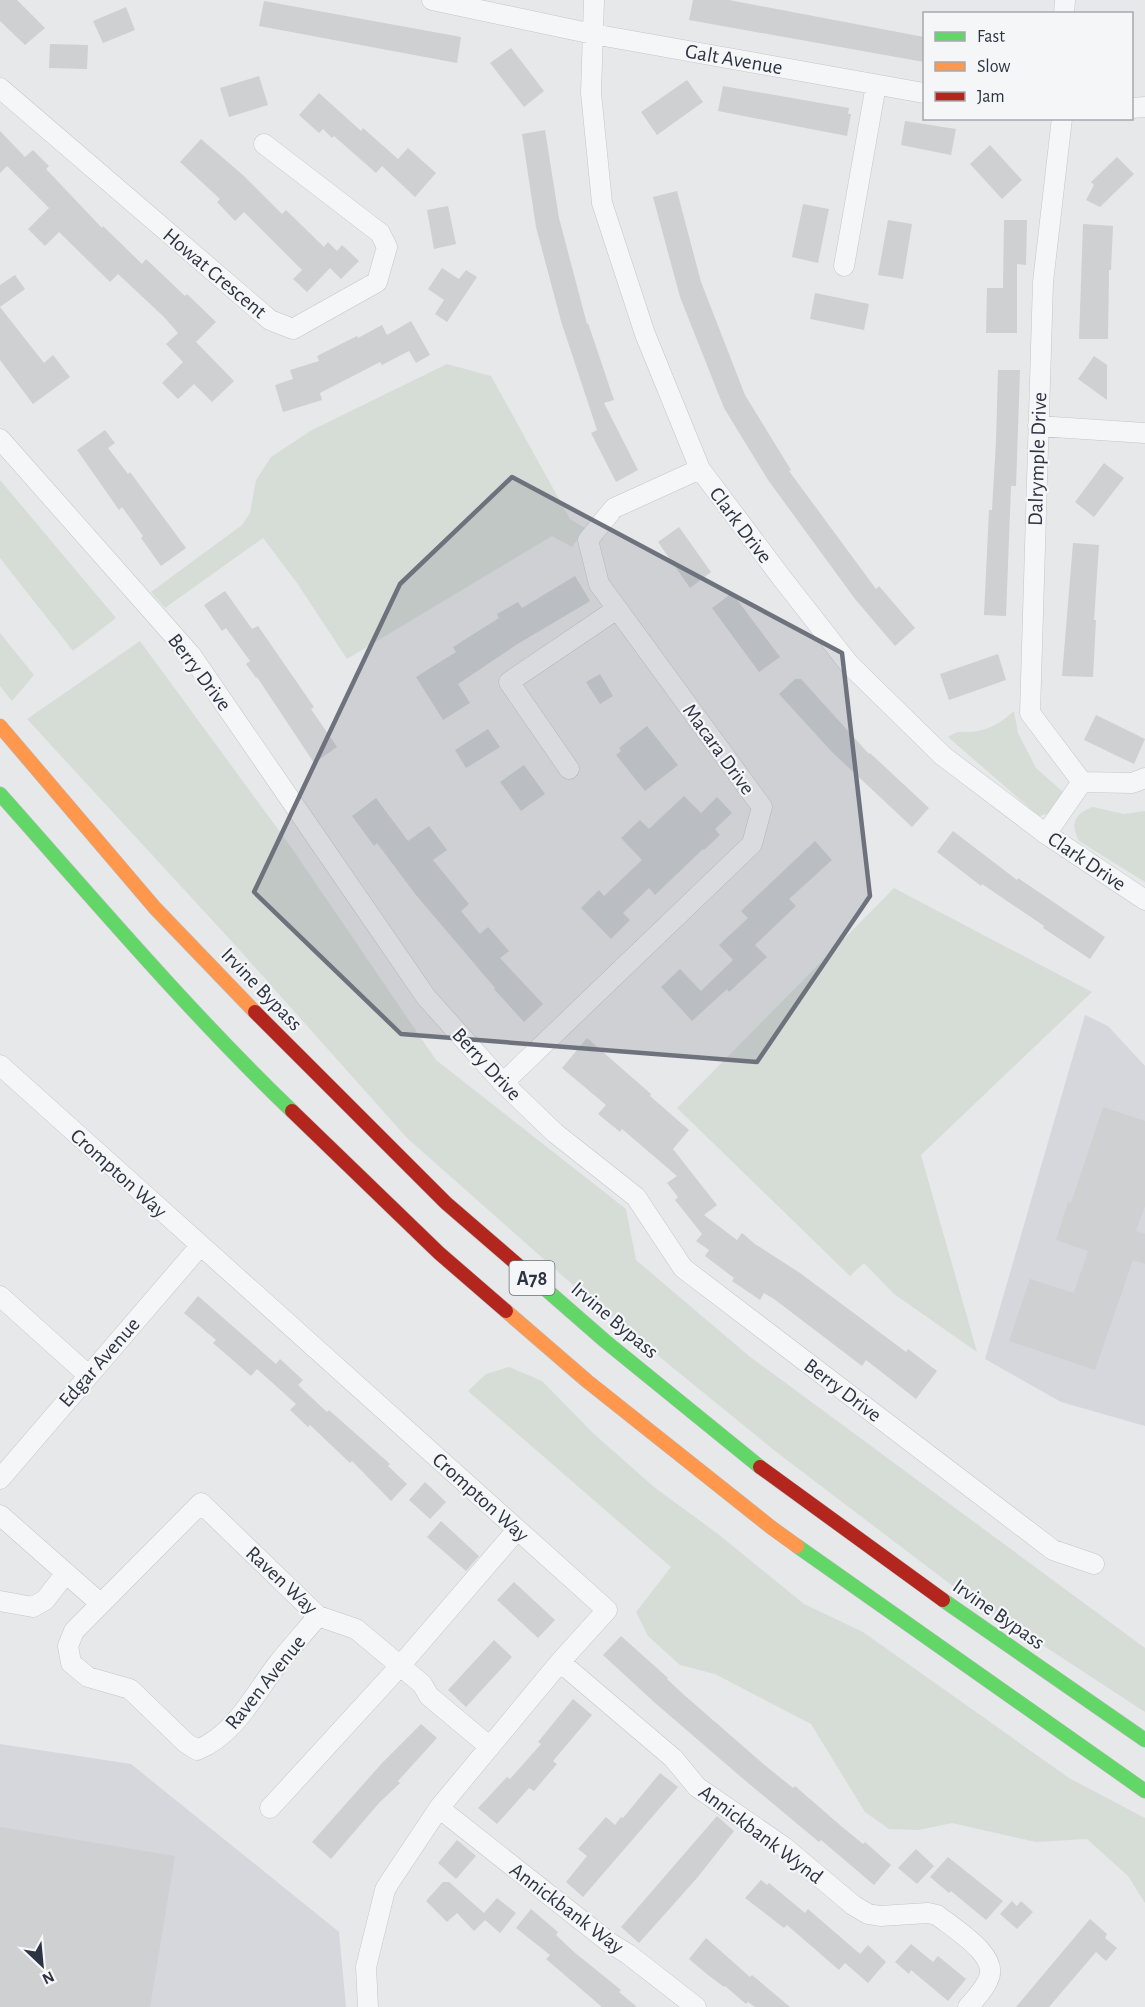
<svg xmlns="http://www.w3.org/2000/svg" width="1145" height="2007" viewBox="0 0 1145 2007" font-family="'Alegreya Sans',sans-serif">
<rect width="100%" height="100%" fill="#e6e8ea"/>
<path fill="#d5d7dd" d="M1085 1015 1108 1026 1145 1066V1426L1061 1402 985 1359Z
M0 1744 131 1764 339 1932 346 2007H0Z"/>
<path fill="#d6ddd7" d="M447 364 491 376 570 519 585 528 572 547 552 536 347 659 297 583 263 538 165 608 151 592 242 525 250 513 256 480 271 457 312 430Z
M0 480 116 618 73 651 0 558Z
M0 633 34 675 12 701 0 686Z
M140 641 291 847 436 1060 626 1209 636 1260 749 1356 1145 1648V1712L958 1590 775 1451 591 1301 407 1138 235 945 27 719Z
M1014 711 1018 733 1036 768 1063 792 1062 800 1057 811 1039 816 948 737C959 730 959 732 971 732 988 731 1002 722 1014 711Z
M1093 807 1124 814 1145 811V882L1079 841C1070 824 1074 814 1093 807Z
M894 888 1092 992 921 1155 977 1352 894 1294 864 1263 850 1276 677 1108Z
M509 1367 542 1381 594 1434 654 1487 718 1534 804 1604 863 1632 1069 1778 1145 1818V1903L1128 1876 1087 1839 1036 1842 952 1823 919 1830 889 1829 865 1812 811 1724 715 1674 680 1665 648 1636 636 1612 671 1567 468 1391 486 1374Z"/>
<path fill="#ced0d2" d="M0 0H17L45 28 25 45 0 21Z
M693 0H729L924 37V62L689 20Z
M264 1 461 37 457 63 259 26Z
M126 7 135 30 103 43 93 21Z
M50 44 88 45 87 69 49 68Z
M511 48 544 91 524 107 490 63Z
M259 76 268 105 229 117 220 88Z
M687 80 703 102 657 135 641 112Z
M723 86 849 108 848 114H851L847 136 718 111Z
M319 93 361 131 363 128 398 159 408 148 436 173 415 197 382 166 376 173 334 136 332 138 323 129 319 133 299 115Z
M905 121 956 129 951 155 901 145Z
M545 130 559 218 587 324 588 323 614 400 604 403 638 470 616 482 591 433 597 430 561 321 536 227 522 134Z
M0 131 25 157 33 150 49 166 46 169 102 228 103 226 142 264 146 259 185 296 187 294 216 322 196 342 234 381 212 402 194 384 178 399 162 383 183 362 166 344 178 333 164 317 118 274 110 282 59 232 45 246 28 229 49 208 7 166 0 173Z
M201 139 244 176 282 214 286 210 324 247 328 242 337 251 342 245 359 261 341 279 330 268 307 292 293 279 302 270 244 212 235 221 217 202 220 199 180 162Z
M990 145 1022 180 1002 199 970 164Z
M1117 157 1134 174 1100 207 1086 200 1094 185 1091 182Z
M677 191 701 282 745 395 791 470 789 471 876 589 879 586 915 628 895 646 855 599 768 480 724 408 680 297 653 197Z
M803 204 829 209 818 263 792 257Z
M448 206 456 244 434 249 427 210Z
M888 220 912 224 903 279 878 275Z
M1004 220H1027L1026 265 1017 264V333H986L987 288H1003Z
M1083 224 1113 226 1111 270H1109L1108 339H1079Z
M442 268 459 279 466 270 477 277 447 322 435 314 444 300 428 289Z
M15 275 25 289 0 307V285Z
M815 293 869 304 864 330 810 319Z
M0 307 44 363 53 355 70 377 33 404 0 360Z
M411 321 430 355 416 363 409 351 382 365 380 362 320 393 322 400 283 412 275 385 293 379 290 370 319 361 317 356 357 336 358 338 382 325 387 335Z
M1094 356 1107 365V400L1078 379Z
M998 370H1020L1016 486H1011L1006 616 984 615 989 510H992L996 441Z
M105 430 115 443 108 448 128 474 130 472 186 548 161 566 141 538 143 536 122 507 119 510 77 450Z
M1104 463 1124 478 1094 517 1075 502Z
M679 527 711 572 690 588 658 542Z
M1073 543 1099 545 1094 620H1096L1093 677 1062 676Z
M575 576 590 601 516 645 458 684 470 703 443 720 416 677 456 652 453 647 499 618 497 614 518 602 522 608Z
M225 591 252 629 258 626 314 707 311 709 337 747 314 763 257 677 256 678 246 664 250 661 226 628 222 631 204 605Z
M732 593 780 657 759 672 712 608Z
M998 654 1006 680 949 700 940 674Z
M600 674 613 696 600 704 586 682Z
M795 679H801L869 754 870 753 929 808 912 827 832 752 779 694Z
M1096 715 1145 739 1134 764 1084 740Z
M647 726 678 765 645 791 616 755 621 751 619 748Z
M488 729 500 747 466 768 455 750Z
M524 765 545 794 521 811 500 782Z
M684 796 701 813 717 797 732 813 715 829 720 835 704 850 703 849 655 895 649 888 623 913 630 920 611 939 581 908 599 890 604 896 642 860 621 838 640 820 649 829Z
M376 798 408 841 429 826 447 850 433 860 469 904 461 911 480 934 488 927 509 951 500 958 543 1004 524 1022 494 989 495 988 416 895 377 843 374 846 352 816Z
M953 831 1017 880 1018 878 1105 937 1090 959 1043 928 1044 926 982 884 981 886 937 852Z
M815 841 832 860 789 899 796 906 755 945 767 957 729 992 727 989 692 1021 661 987 680 969 701 991 733 960 719 945 748 918 741 911Z
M587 1038 651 1094 650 1096 689 1130 673 1149 717 1205 704 1215 737 1240 742 1233 755 1244 800 1273 906 1352 908 1349 937 1371 916 1399 866 1360 862 1366 774 1299 764 1293 760 1300 732 1281 734 1278 705 1256 709 1250 696 1241 702 1234 675 1200 678 1197 667 1183 677 1176 622 1129 620 1132 598 1114 606 1105 562 1068Z
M1103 1107 1145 1121V1206L1136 1231 1145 1234V1264L1133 1260 1095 1370 1009 1341 1030 1279 1074 1293 1088 1251 1056 1240 1068 1202 1071 1203Z
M198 1296 276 1364 280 1359 303 1380 298 1385 327 1412 329 1410 390 1464 388 1466 407 1484 391 1501 352 1461 350 1463 310 1425 308 1427 290 1410 296 1404 257 1369 251 1376 213 1343 216 1340 184 1313Z
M425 1482 446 1502 430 1519 409 1500Z
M441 1521 479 1556 466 1571 427 1537Z
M514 1582 555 1620 538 1638 497 1600Z
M621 1636 668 1678 667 1679 683 1694 767 1767 793 1788 795 1786 841 1826 863 1844 865 1842 891 1865 874 1885 821 1840 819 1842 741 1777 654 1702 603 1655Z
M494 1640 512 1657 466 1707 448 1690Z
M573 1699 592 1715 553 1761 557 1764 534 1791 529 1788 497 1824 478 1808 507 1777 510 1779 526 1761 541 1744 538 1742Z
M421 1724 437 1738 398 1781 400 1783 379 1803 331 1859 312 1842 383 1762Z
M660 1773 678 1787 583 1897 566 1882 587 1856 578 1849 606 1817 615 1825 621 1817 623 1818Z
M717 1816 734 1831 697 1878 639 1943 621 1927Z
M0 1827 175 1856 150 2007H0Z
M457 1840 476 1856 456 1879 438 1863Z
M916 1849 934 1866 917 1884 898 1868Z
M948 1857 1003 1901 986 1920 951 1891 949 1893 930 1877Z
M761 1880 767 1885 769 1883 805 1913 808 1909 860 1954 868 1945 886 1962 868 1983 845 1963 839 1970 787 1925 784 1928 745 1898Z
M443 1882H449L484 1913 497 1898 516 1913 500 1933 485 1920 474 1931 457 1913 447 1922 426 1901Z
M1012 1901 1017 1906 1021 1901 1033 1912 1017 1929 1000 1914Z
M531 1909 558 1932 556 1935 574 1952 621 1990 619 1992 637 2007H602L546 1959 550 1955 516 1928Z
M1090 1919 1107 1934 1105 1938 1117 1948 1106 1961 1096 1952 1049 2007H1016Z
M706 1938 750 1977 752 1975 790 2007H755L748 2002 746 2004 725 1986 724 1987 708 1975 689 1959Z
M911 1944 933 1962 938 1956 966 1979 948 2001 911 1970 909 1974 895 1962Z"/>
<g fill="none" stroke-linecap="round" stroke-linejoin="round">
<defs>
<path id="street" d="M432 0 593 34 924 93
M594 0 591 93 602 203 645 334 700 469 781 577 849 664 943 756 1046 834 1145 900
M1064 14 1065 0
M0 88 270 320 293 329 377 282 387 247 380 233 264 144
M1132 108 1145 107
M1062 118 1043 282 1030 713 1082 782
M844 266 876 85
M1038 426 1145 433
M0 439 191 655 426 997 503 1083 555 1133 636 1197 683 1268 1053 1550 1094 1564
M569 769 509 682 617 609
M1082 782 1132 783 1145 778
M1046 834 1082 782
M0 1065 607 1610 560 1662 439 1808 389 1883 385 1890 366 1967 368 2007
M503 1083 752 844 762 807 599 584 588 540 614 508 700 469
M0 1296 88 1375
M0 1479 200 1246
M0 1515 101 1604
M0 1601 33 1607 45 1600 66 1573
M318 1616C304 1633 289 1649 276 1666 253 1697 234 1735 197 1750L186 1743 130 1689 88 1677 71 1663 68 1646 74 1631 201 1503 318 1616 356 1629 422 1684 429 1696 490 1747
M560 1662 673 1758 697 1787 784 1847 853 1905 868 1914 880 1916 928 1913 937 1915C953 1928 1001 1956 988 1980 984 1990 975 1999 968 2007
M270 1808 400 1666 517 1530
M439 1808 610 1943 628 1954 696 2007"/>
<path id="fast" d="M0 794C95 901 189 1012 292 1111
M534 1279 605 1341 760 1467
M797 1546 1145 1791
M943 1600 1145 1740"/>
<path id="slow" d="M0 726 155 908 255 1012
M506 1311 587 1381 772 1528 797 1546"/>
<path id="jam" d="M255 1012 446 1203 534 1279
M292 1111 439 1253 506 1311
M760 1467 943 1600"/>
</defs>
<use href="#street" stroke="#c4c6c8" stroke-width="21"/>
<use href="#fast" stroke="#b9bbbe" stroke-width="15"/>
<use href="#slow" stroke="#b9bbbe" stroke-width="15"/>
<use href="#jam" stroke="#b9bbbe" stroke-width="15"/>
<use href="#street" stroke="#f5f6f7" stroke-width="20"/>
<use href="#fast" stroke="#63d668" stroke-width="14"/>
<use href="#slow" stroke="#ff974d" stroke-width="14"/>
<use href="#jam" stroke="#b3261e" stroke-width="14"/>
</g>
<path fill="#6e727d" fill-opacity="0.2" stroke="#6e727d" stroke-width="4.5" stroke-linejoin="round" d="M512 477 842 653 870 896 757 1062 401 1034 254 892 400 584Z"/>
<g text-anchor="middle" stroke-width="4.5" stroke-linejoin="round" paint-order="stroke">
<rect fill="#f4f6f8" stroke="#696e79" stroke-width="1.5" x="509.5" y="1261" width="45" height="34" rx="4.5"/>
<g font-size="20" font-weight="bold" fill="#2e3342">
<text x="532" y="1285">A78</text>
</g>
<g font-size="21" fill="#2e3342" stroke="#f4f6f8">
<text transform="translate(734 59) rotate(10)" y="7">Galt Avenue</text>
<text transform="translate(215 273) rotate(40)" y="7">Howat Crescent</text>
<text transform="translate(1037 459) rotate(-88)" y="7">Dalrymple Drive</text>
<text transform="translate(741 525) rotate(53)" y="7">Clark Drive</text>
<text transform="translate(200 672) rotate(53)" y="7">Berry Drive</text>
<text transform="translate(719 749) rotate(54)" y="7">Macara Drive</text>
<text transform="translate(1087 861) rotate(34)" y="7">Clark Drive</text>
<text transform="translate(262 989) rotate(46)" y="7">Irvine Bypass</text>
<text transform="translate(487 1064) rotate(47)" y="7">Berry Drive</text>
<text transform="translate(119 1173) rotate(42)" y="7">Crompton Way</text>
<text transform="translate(615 1320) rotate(40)" y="7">Irvine Bypass</text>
<text transform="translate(99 1362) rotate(-49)" y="7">Edgar Avenue</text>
<text transform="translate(843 1390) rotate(37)" y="7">Berry Drive</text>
<text transform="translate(481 1497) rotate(42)" y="7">Crompton Way</text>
<text transform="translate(282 1580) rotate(43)" y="7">Raven Way</text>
<text transform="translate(999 1614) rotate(35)" y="7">Irvine Bypass</text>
<text transform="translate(265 1682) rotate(-51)" y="7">Raven Avenue</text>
<text transform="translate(761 1834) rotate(37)" y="7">Annickbank Wynd</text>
<text transform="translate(567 1908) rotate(37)" y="7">Annickbank Way</text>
</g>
</g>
<rect x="923" y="12" width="210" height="108" fill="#f4f6f8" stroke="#a5a8af" stroke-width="1.5"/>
<rect x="935" y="32" width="30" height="9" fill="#63d668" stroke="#a5a8af" stroke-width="1.5"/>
<text x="977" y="42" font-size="18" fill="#2e3342">Fast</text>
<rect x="935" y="62" width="30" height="9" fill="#ff974d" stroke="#a5a8af" stroke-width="1.5"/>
<text x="977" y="72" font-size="18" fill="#2e3342">Slow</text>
<rect x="935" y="92" width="30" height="9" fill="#b3261e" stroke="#a5a8af" stroke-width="1.5"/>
<text x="977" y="102" font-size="18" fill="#2e3342">Jam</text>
<g transform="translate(42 1965) rotate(154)" stroke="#f4f6f8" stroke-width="4.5" paint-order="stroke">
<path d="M0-4.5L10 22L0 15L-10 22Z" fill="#2e3342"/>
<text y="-9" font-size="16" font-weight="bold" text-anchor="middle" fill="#2e3342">N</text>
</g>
</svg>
